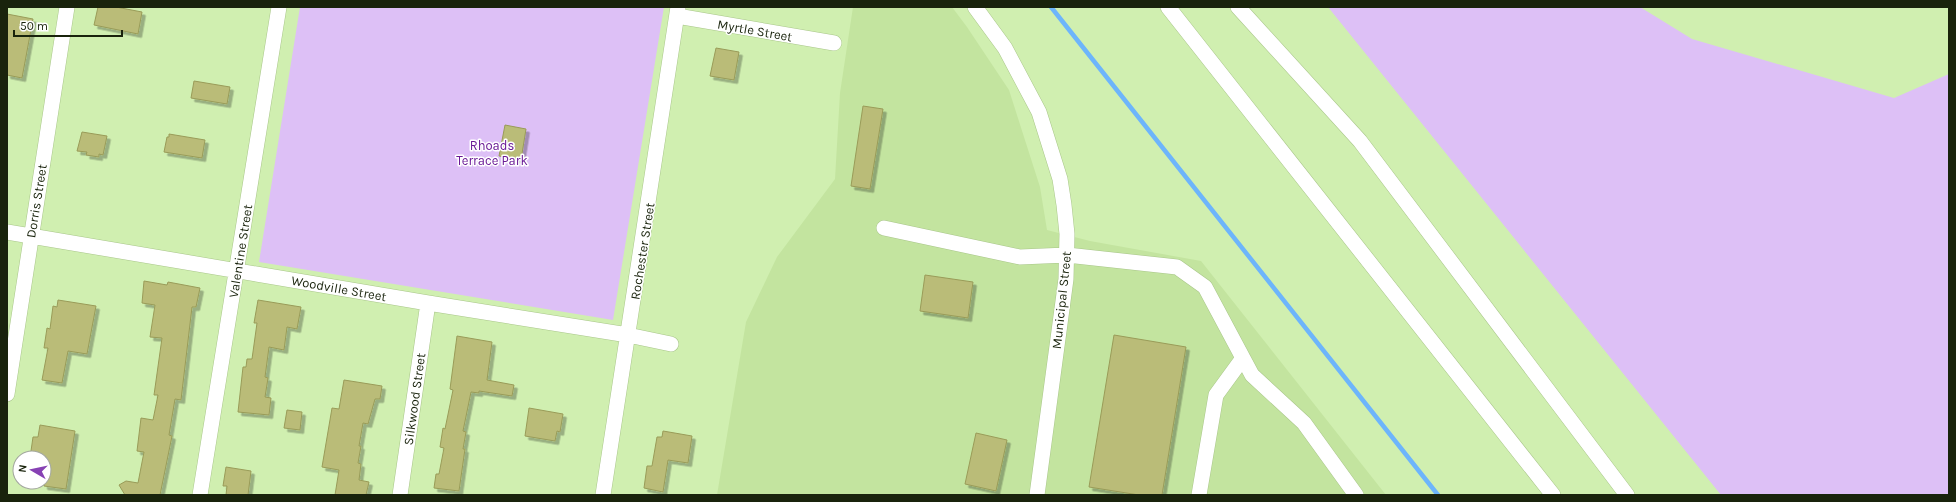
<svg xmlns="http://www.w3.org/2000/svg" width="1956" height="502" viewBox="0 0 1956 502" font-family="Karla,sans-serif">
<defs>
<filter id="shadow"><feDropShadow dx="3.5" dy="3.5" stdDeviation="0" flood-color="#0004"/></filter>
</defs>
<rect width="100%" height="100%" fill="#d0efb0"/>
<path fill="#c3e49f" d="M853 7H952L967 27 1009 90 1040 187 1047 230 1090 241 1201 261 1386 495H717L746 322 777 257 835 179 840 93Z"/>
<path fill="#ddc0f6" d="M300 7H664L613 320 259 262Z
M1328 7H1640L1692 39 1894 98 1949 74V495H1721Z"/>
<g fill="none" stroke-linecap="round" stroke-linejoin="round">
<path stroke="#6db5fb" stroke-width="4.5" d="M1051 7 1438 495"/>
</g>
<path fill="#babc78" stroke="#999b58" filter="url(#shadow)" d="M98 7H116L142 12 138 34 94 25Z
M7 14 33 19 22 78 7 75Z
M716 48 739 52 734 80 710 76Z
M194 81 230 87 227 104 191 98Z
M863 106 883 109 870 189 851 186Z
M505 125 526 129 521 160 499 156Z
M82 132 107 136 103 155 99 154V157L86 155 87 152 77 151Z
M169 134 205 140 202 158 164 152 167 137H169Z
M925 275 973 282 968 318 920 311Z
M144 281 167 285 168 282 200 288 196 307H192L181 400 175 399 169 435 172 436 160 495H125L119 485 126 481 138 483 144 452 137 451 141 418 153 420 158 395H154L162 338 150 337 155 305 142 303Z
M58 300 96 306 87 354 68 351 62 383 42 380 48 348H44L47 328 50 329 53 306 57 307Z
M258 300 301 307 297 329 287 327 284 350 269 347 265 377 268 378 265 397 271 398 269 415 238 412 243 367H246L247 359H252L257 323H254Z
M1114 335 1186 347 1162 495H1139L1089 487Z
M457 336 492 342 487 380 514 385 512 396 479 391V393L471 392 463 431 466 432 463 449H465L459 491 434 488 436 474H439L444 448 440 447 443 428 445 429 453 390 450 389Z
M344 380 382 386 380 399H375L368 424 363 423 359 446H361L358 463 361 464 359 480 369 482 366 495H335L339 470 322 467 332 408 339 409Z
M529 408 563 414 560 432 557 431 555 441 525 436Z
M287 410 302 412 300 430 284 428Z
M40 425 75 431 66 489 44 486V458H30L33 437H38Z
M663 431 692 436 688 463 668 460 663 492 644 488 647 466H652L657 437H662Z
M976 433 1007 440 996 491 965 484Z
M226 467 251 471 248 495H226L227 486H223Z"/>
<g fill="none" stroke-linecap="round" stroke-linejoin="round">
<defs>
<path id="minor" d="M975 7 1005 48 1039 112 1060 179 1064 205 1067 234 1066 279 1037 495
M1168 7 1553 495
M1238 7 1360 141 1627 495
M677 16 834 43
M884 228 1020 257 1067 255 1177 267 1205 287 1252 375 1304 423 1356 495
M7 232 428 303 628 335 671 344
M7 394 67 7
M200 495 279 7
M400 495 428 303
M603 495 678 7
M1199 495 1216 395 1243 358"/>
</defs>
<use href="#minor" stroke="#a9c68a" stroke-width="16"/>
<use href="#minor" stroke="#fff" stroke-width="15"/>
</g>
<g text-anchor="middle" stroke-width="3" stroke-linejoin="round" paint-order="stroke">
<g font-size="13" fill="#19230c" stroke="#fff">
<text transform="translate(755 30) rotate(10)" y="5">Myrtle Street</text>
<text transform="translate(36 201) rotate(-81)" y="5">Dorris Street</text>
<text transform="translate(240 251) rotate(-81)" y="5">Valentine Street</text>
<text transform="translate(642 251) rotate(-81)" y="5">Rochester Street</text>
<text transform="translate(339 288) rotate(10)" y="5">Woodville Street</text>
<text transform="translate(1061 300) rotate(-84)" y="5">Municipal Street</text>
<text transform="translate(414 399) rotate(-82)" y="5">Silkwood Street</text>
</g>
<g font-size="13" fill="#691895" stroke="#fff">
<text x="492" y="150">Rhoads<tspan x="492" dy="15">Terrace Park</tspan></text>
</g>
</g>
<rect width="1956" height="502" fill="none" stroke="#19230c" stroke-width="16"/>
<g transform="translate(32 470) rotate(279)"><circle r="19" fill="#ffffff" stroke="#a3a79e"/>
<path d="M0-3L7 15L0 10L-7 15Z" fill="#8741b4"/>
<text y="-6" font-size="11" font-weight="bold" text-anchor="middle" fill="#19230c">N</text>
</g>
<path d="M14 30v6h108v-6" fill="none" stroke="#19230c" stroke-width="2"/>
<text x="20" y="30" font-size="12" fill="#19230c" stroke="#ffffff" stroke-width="3" paint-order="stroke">50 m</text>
</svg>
